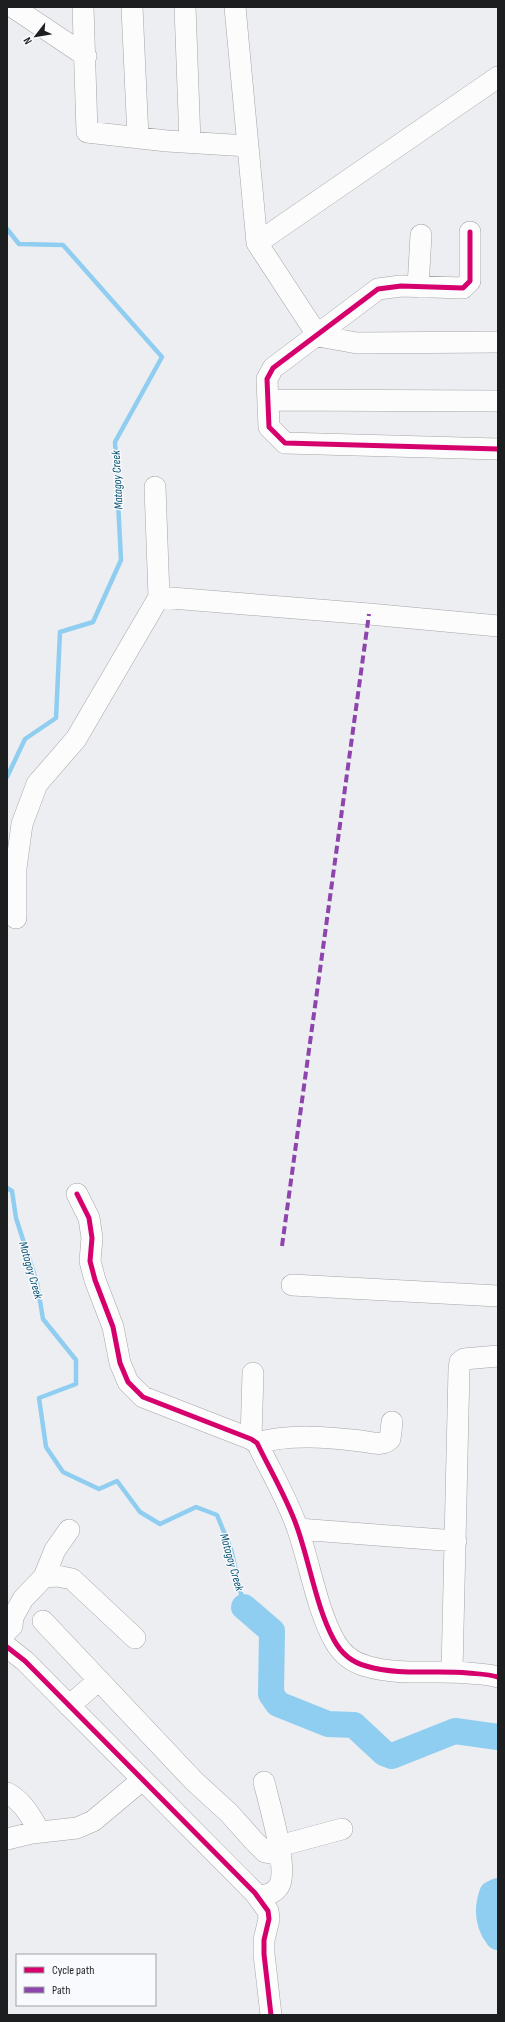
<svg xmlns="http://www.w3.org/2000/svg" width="505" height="2022" viewBox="0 0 505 2022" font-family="'Sofia Sans Condensed',sans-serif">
<rect width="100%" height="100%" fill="#edeef1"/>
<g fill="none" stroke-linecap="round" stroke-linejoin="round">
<path stroke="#8fcef0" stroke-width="4.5" d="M7 229 19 244 63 245 162 357 115 442 121 560 93 622 60 632 56 718 25 739 7 777
M7 1188 12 1191 16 1218 37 1283 43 1319 76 1360V1384L39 1398 46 1447 63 1472 99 1489 117 1481 140 1512 160 1524 196 1507 217 1515 231 1549 244 1607"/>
<path stroke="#8fcef0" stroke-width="26" d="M244 1607 272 1631 271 1694 278 1704 328 1724 354 1725 384 1753 392 1756 455 1731 498 1737
M498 1891 492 1894C487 1909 488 1924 498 1937"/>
<defs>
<path id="minor" d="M13 7 86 56
M83 7 87 132 167 141 248 146
M132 7 138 138
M185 7 190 142
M235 7 257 243 318 336 357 343 498 342
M470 232V281L463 288 401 286 378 289 273 368 267 379 269 427 285 443 498 449
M257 243 498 77
M418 287 421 235
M268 400 498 401
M159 597 369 614 498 626
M16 918V868L22 824 37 784 76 739 159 597 155 487
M77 1194 89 1218 92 1238 90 1261 95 1280 113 1327 120 1363 128 1382 143 1397 251 1439 257 1443C270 1470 289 1502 298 1530 310 1565 317 1609 334 1640 341 1653 351 1662 366 1666 399 1676 434 1670 468 1673 478 1674 488 1674 498 1677
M292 1285 498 1296
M251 1439 253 1373
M257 1443C290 1434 327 1437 361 1441 370 1442 382 1447 390 1439L392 1422
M298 1529 456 1541
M44 1577 55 1550 69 1530
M43 1621 194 1781 229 1813 254 1841 265 1852 281 1855
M7 1631 12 1626 13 1617 23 1599 44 1577 57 1576 72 1579 135 1638
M7 1647 25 1661 255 1893 268 1911 269 1919 264 1940V1954L271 2015
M452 1672 459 1369 460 1362 464 1359 498 1356
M69 1706 99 1680
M7 1793C23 1801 31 1817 40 1832
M7 1839 32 1833 77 1828 93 1821 142 1780
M279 1846 342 1829
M258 1897C266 1895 274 1894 279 1886 289 1869 269 1803 264 1782"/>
</defs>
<use href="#minor" stroke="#a5a5a8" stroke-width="22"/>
<use href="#minor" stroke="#fcfcfd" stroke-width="21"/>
<path stroke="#8e44ad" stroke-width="4" stroke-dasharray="8 4" stroke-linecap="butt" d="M282 1246 369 614"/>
<defs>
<path id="cycleway" d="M470 232V281L463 288 401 286 378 289 273 368 267 379 269 427 285 443 498 449
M77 1194 89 1218 92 1238 90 1261 95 1280 113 1327 120 1363 128 1382 143 1397 251 1439 257 1443C270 1470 289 1502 298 1530 310 1565 317 1609 334 1640 341 1653 351 1662 366 1666 399 1676 434 1670 468 1673 478 1674 488 1674 498 1677
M7 1647 25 1661 255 1893 268 1911 269 1919 264 1940V1954L271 2015"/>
</defs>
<use href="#cycleway" stroke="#f9fafe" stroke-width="8"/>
<use href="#cycleway" stroke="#d6006c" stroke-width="5"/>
</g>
<g text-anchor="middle" stroke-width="3" stroke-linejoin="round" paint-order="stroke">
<g font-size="12" font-style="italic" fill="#01506f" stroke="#f9fafe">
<text transform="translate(117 480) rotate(-93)" y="4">Matagoy Creek</text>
<text transform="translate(31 1270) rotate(74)" y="4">Matagoy Creek</text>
<text transform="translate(232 1562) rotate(74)" y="4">Matagoy Creek</text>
</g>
</g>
<rect width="505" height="2022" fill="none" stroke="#1d1e20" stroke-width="16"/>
<rect x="16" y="1954" width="140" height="52" fill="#f9fafe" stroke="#a1a2a5"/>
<rect x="24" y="1967" width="20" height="6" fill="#d6006c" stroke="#a1a2a5"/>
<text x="52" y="1974" font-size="12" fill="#1d1e20">Cycle path</text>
<rect x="24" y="1987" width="20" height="6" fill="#8e44ad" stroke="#a1a2a5"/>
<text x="52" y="1994" font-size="12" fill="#1d1e20">Path</text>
<g transform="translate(36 36) rotate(239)" stroke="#f9fafe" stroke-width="3" paint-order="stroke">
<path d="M0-3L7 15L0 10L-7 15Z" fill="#1d1e20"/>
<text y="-6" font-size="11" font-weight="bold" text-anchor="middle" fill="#1d1e20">N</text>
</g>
</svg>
